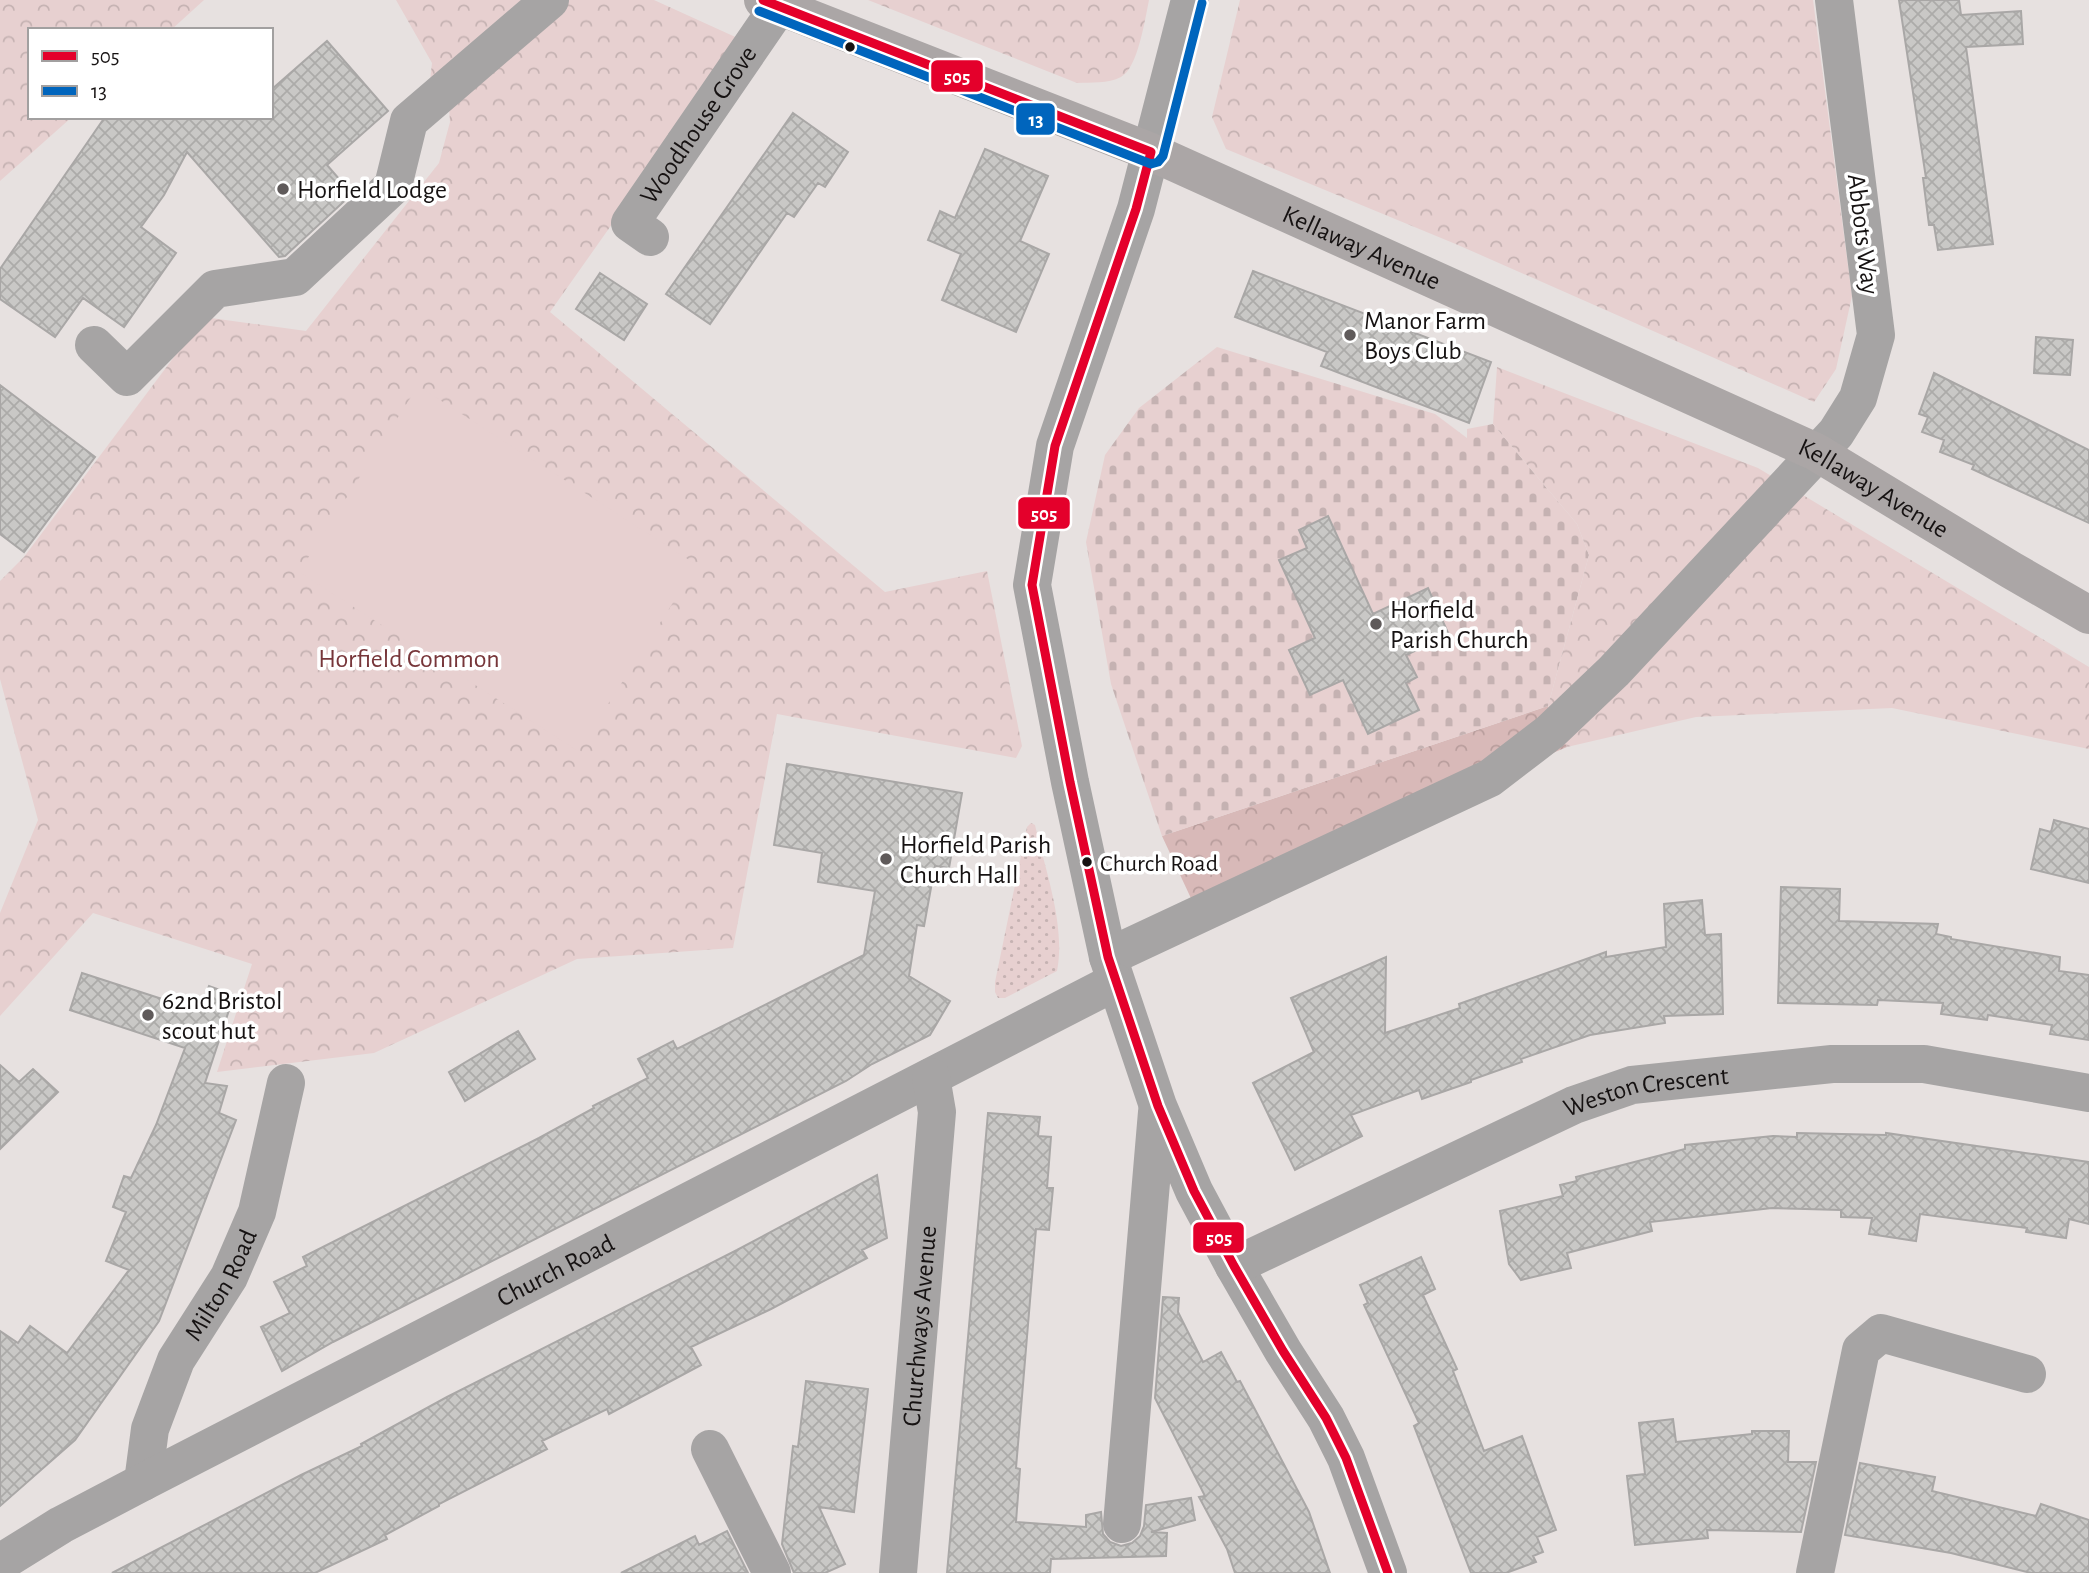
<svg xmlns="http://www.w3.org/2000/svg" width="2089" height="1573" viewBox="0 0 2089 1573" font-family="'Alegreya Sans',sans-serif">
<defs>
<pattern id="grass-dots" width="8" height="8" patternUnits="userSpaceOnUse" patternTransform="scale(1.75)"><rect width="8" height="8" fill="#e7d0d0"/><path d="M2 2h.1M6 6h.1" fill="none" stroke="#c5b2b2" stroke-width="1.8" stroke-linecap="round"/></pattern>
<pattern id="forest-crowns" width="20" height="18" patternUnits="userSpaceOnUse" patternTransform="scale(1.75)"><rect width="20" height="18" fill="#d8b9b8"/><path d="M2 6a3 3 0 1 1 6 0M12 15a3 3 0 1 1 6 0" fill="none" stroke="#b99e9d"/></pattern>
<pattern id="cemetery-stones" width="16" height="16" patternUnits="userSpaceOnUse" patternTransform="scale(1.75)"><rect width="16" height="16" fill="#e7d0d0"/><path d="M2 7V4a2 2 0 0 1 4 0v3zM10 15v-3a2 2 0 0 1 4 0v3z" fill="#c5b2b2"/></pattern>
<pattern id="park-crowns" width="20" height="18" patternUnits="userSpaceOnUse" patternTransform="scale(1.75)"><rect width="20" height="18" fill="#e7d0d0"/><path d="M2 6a3 3 0 1 1 6 0M12 15a3 3 0 1 1 6 0" fill="none" stroke="#c5b2b2"/></pattern>
<pattern id="building-cross-hatch" width="8" height="8" patternUnits="userSpaceOnUse" patternTransform="scale(1.75)"><rect width="8" height="8" fill="#c9c8c6"/><path d="M0 0l8 8M0 8l8-8" fill="none" stroke="#acaba9"/></pattern>
</defs>
<rect width="100%" height="100%" fill="#e7e1e0"/>
<path fill="url(#grass-dots)" d="M1031 823 1035 825C1045 870 1066 925 1057 971L1005 998H998L995 992V982L1027 827Z"/>
<path fill="url(#forest-crowns)" d="M1548 706 1567 747 1348 840 1202 922 1162 836Z"/>
<path fill="url(#cemetery-stones)" fill-rule="evenodd" d="M1217 347 1435 414 1467 438V429L1493 424 1577 524 1589 555 1548 706 1162 836 1111 684 1086 542 1105 455 1139 408ZM1327 517 1373 614 1428 589 1449 635 1406 655 1416 677 1406 683 1419 711 1368 734 1343 680 1310 695 1289 650 1315 638 1280 561 1307 548 1299 530Z"/>
<path fill="url(#park-crowns)" d="M0 0H204L171 30H30V117H72L0 181Z
M396 0H654L742 40 550 312 885 592 987 571 1022 746 1016 758 777 714 733 948 577 959 374 1053 217 1072 252 964 93 913 0 1016V913L38 820 0 679V581L24 557 204 317 306 331 439 163 450 122 449 108 430 81 432 63Z
M868 0H1149C1145 19 1138 68 1121 77 1108 84 1091 82 1077 83Z
M1240 0H1813L1852 296 1836 369 1814 402 1458 245 1226 149 1212 117Z
M1497 367 1758 468 2089 667V749L1892 708 1696 717 1567 747 1548 706 1589 555 1577 524 1493 424Z"/>
<path fill="#e7d0d0" d="M418 386 697 565 578 751 299 572Z"/>
<path fill="url(#building-cross-hatch)" stroke="#a9a7a6" stroke-width="2" d="M1899 0H1959L1961 15 2021 11 2023 44 1966 47 1993 244 1938 250 1934 225H1929L1923 178H1926Z
M327 41 388 111 327 165 352 194 285 256 279 257 187 152 164 195 141 227 176 253 124 327 83 298 55 337 0 299V269L105 117H271V90Z
M793 113 848 152 825 187 818 183 794 217 787 213 710 324 666 294Z
M985 149 1048 176 1020 241 1049 254 1016 332 942 300 961 254 928 240 940 211 955 218Z
M1253 271 1491 362 1469 423 1321 366 1327 352 1235 317Z
M600 273 647 304 624 340 576 309Z
M2036 337 2073 340 2070 375 2034 373Z
M1934 373 2089 450V523L1972 469 1974 465 1940 452 1944 440 1922 432 1928 417 1919 414Z
M0 385 95 457 24 552 0 534Z
M1328 516 1373 614 1428 588 1449 635 1406 655 1417 677 1406 683 1419 710 1368 734 1343 680 1310 695 1289 650 1315 638 1279 560 1307 548 1299 530Z
M787 764 962 793 949 868 935 866 924 926 917 925 909 976 950 1001 930 1035 872 1064 846 1081 333 1342 282 1371 261 1327 290 1313 274 1282 307 1266 303 1257 539 1138 594 1108 593 1106 648 1078 638 1059 673 1041 677 1049 864 955 875 891 818 882 822 853 774 845Z
M2054 820 2089 829V883L2031 869 2040 829 2051 832Z
M1781 887 1840 889 1839 921 1938 924 1936 934 1951 937V939L2060 957 2059 971 2089 975V1040L2050 1034 2052 1025 1988 1015 1987 1020 1941 1014 1943 1003 1878 1000 1877 1005 1778 1003Z
M1702 900 1705 935 1721 934 1723 1014 1664 1016 1665 1023 1590 1035 1521 1059 1522 1062 1471 1080V1082L1422 1099 1419 1090 1351 1115 1362 1136 1295 1170 1253 1083 1314 1052 1291 998 1386 957 1385 1033 1460 1008 1459 1004 1606 952V957L1666 947 1664 904Z
M82 973 199 1011 209 986 234 995 205 1083 227 1086 219 1113 236 1120 159 1321 75 1440 0 1506V1331L18 1343 30 1326 67 1353 129 1270 106 1261 126 1212 113 1207 124 1176 131 1178 156 1125 185 1048 70 1010Z
M518 1031 535 1059 465 1101 449 1072Z
M0 1065 19 1082 33 1069 58 1092 0 1149Z
M988 1113 1040 1117 1038 1136 1051 1137 1047 1188H1053L1049 1230 1036 1229 1016 1468 1020 1469 1016 1522 1086 1527V1515L1101 1512 1103 1534 1110 1542 1121 1546 1132 1543 1140 1536 1144 1526 1146 1505 1191 1498 1195 1520 1151 1532 1167 1533 1166 1556 1051 1559 1050 1573H947Z
M1797 1133 1886 1135V1133L2089 1162V1224L2069 1219 2066 1238 2026 1232 2027 1228 1920 1214 1916 1241 1869 1234 1872 1218 1841 1217V1210L1772 1208 1650 1222 1652 1231 1567 1253 1571 1268 1521 1280 1509 1264 1500 1211 1563 1196 1560 1185 1577 1181 1576 1177 1685 1149V1145L1773 1136 1797 1137Z
M877 1175 887 1238 862 1250 867 1258 771 1309 691 1347 701 1365 609 1414 607 1409 542 1441 547 1449 439 1504V1506L385 1535 387 1539 315 1573H112L301 1475 362 1446 361 1444 447 1397 737 1250Z
M1421 1257 1435 1289 1423 1295 1457 1369 1453 1371 1484 1451 1522 1436 1556 1530 1537 1537 1543 1552 1533 1556 1536 1562 1506 1573H1471L1414 1426 1419 1423 1364 1305 1368 1303 1360 1285Z
M1163 1297 1179 1298 1178 1312 1203 1362 1221 1352 1237 1382 1240 1381 1309 1512 1330 1573H1235L1227 1549 1199 1497 1205 1496 1155 1398Z
M806 1381 868 1389 854 1512 819 1507 845 1564 825 1573H794L782 1544 793 1446 798 1447Z
M1673 1419 1676 1442 1752 1434V1431H1789L1788 1462H1816L1801 1532 1707 1530 1708 1538 1635 1545 1627 1476 1645 1474 1639 1423Z
M1860 1463 1935 1477 1932 1491 2036 1516 2041 1504 2089 1520V1573H2031L1951 1553 1845 1535Z
M727 1531 748 1573H621L695 1536 699 1545Z"/>
<g fill="none" stroke-linecap="round" stroke-linejoin="round">
<g stroke="#a6a4a4" stroke-width="38">
<path d="M1190 0 1136 209 1055 446 1032 585 1070 782 1108 957 1158 1106 1194 1191 1234 1266 1283 1351 1326 1418 1346 1458 1388 1573"/>
<path id="s1" d="M650 237 630 223 779 6"/>
<path d="M94 345 127 377 215 289 295 277 393 186 409 121 550 0"/>
<path d="M1108 957 1490 778 1550 732 1614 671 1836 433 1858 398 1876 335 1834 0"/>
<path id="s2" d="M1234 1266 1574 1105 1632 1085 1832 1064H1924L2089 1093"/>
<path d="M710 1449 772 1573"/>
<path id="s3" d="M143 1482 150 1429 176 1360 229 1277 257 1212 286 1083"/>
<path d="M1122 1524 1157 1112"/>
<path id="s4" d="M0 1563 61 1525 143 1482 1115 982"/>
<path id="s5" d="M898 1573 937 1112 931 1077"/>
<path d="M1815 1573 1861 1350 1881 1333 2027 1374"/>
</g>
<path stroke="#aba6a6" stroke-width="38" id="s6" d="M763 0 1151 152 1816 452 2011 570 2089 615"/>
<defs>
<path id="bus-1" d="M763 0 1151 152
M1151 152 1136 209 1055 446 1032 585 1070 782 1108 957 1158 1106 1194 1191 1234 1266 1283 1351 1326 1418 1346 1458 1388 1573"/>
<path id="bus-2" d="M759 11 1151 164 1158 162 1163 156 1202 3"/>
</defs>
<use href="#bus-1" stroke="#fff" stroke-width="14"/>
<use href="#bus-2" stroke="#fff" stroke-width="14"/>
<use href="#bus-1" stroke="#e4002b" stroke-width="9"/>
<use href="#bus-2" stroke="#0065bd" stroke-width="9"/>
</g>
<g fill="#161212" stroke="#fff" stroke-width="2.5">
<circle cx="850" cy="47" r="6"/>
<circle cx="1087" cy="862" r="6"/>
</g>
<g fill="#5f5a5a" stroke="#fff" stroke-width="2.5">
<circle cx="283" cy="189" r="7"/>
<circle cx="1350" cy="335" r="7"/>
<circle cx="1376" cy="624" r="7"/>
<circle cx="886" cy="859" r="7"/>
<circle cx="148" cy="1015" r="7"/>
</g>
<g text-anchor="middle" stroke-width="7" stroke-linejoin="round" paint-order="stroke">
<g font-size="24" fill="#161212" stroke="#fff" text-anchor="start">
<text x="1100" y="871">Church Road</text>
</g>
<g font-size="26" fill="#161212" stroke="#fff">
<text dy="9" stroke="none"><textPath href="#s1" startOffset="144">Woodhouse Grove</textPath></text>
<text transform="translate(1864 234) rotate(83)" y="9">Abbots Way</text>
<text dy="9" stroke="none"><textPath href="#s6" startOffset="648">Kellaway Avenue</textPath></text>
<text dy="9" stroke="none"><textPath href="#s6" startOffset="1214">Kellaway Avenue</textPath></text>
<text dy="9" stroke="none"><textPath href="#s2" startOffset="450">Weston Crescent</textPath></text>
<text dy="9" stroke="none"><textPath href="#s4" startOffset="628">Church Road</textPath></text>
<text dy="9" stroke="none"><textPath href="#s3" startOffset="215">Milton Road</textPath></text>
<text dy="9" stroke="none"><textPath href="#s5" startOffset="248">Churchways Avenue</textPath></text>
</g>
<g font-size="26" fill="#161212" stroke="#fff" text-anchor="start">
<text x="297" y="198">Horfield Lodge</text>
<text x="1364" y="329">Manor Farm<tspan x="1364" dy="30">Boys Club</tspan></text>
<text x="1390" y="618">Horfield<tspan x="1390" dy="30">Parish Church</tspan></text>
<text x="900" y="853">Horfield Parish<tspan x="900" dy="30">Church Hall</tspan></text>
<text x="162" y="1009">62nd Bristol<tspan x="162" dy="30">scout hut</tspan></text>
</g>
<g font-size="26" fill="#77363a" stroke="#fff">
<text x="409" y="667">Horfield Common</text>
</g>
</g>
<g stroke="#fff" stroke-width="2.5">
<rect x="930" y="59" width="54" height="34" rx="7" fill="#e4002b"/>
<rect x="1015" y="102" width="41" height="34" rx="7" fill="#0065bd"/>
<rect x="1017" y="496" width="54" height="34" rx="7" fill="#e4002b"/>
<rect x="1192" y="1221" width="53" height="33" rx="7" fill="#e4002b"/>
</g>
<g font-size="19" text-anchor="middle" font-weight="bold" fill="#fff">
<text x="957" y="83">505</text>
<text x="1036" y="126">13</text>
<text x="1044" y="520">505</text>
<text x="1219" y="1244">505</text>
</g>
<rect x="28" y="28" width="245" height="91" fill="#ffffff" stroke="#a2a0a0" stroke-width="2"/>
<rect x="42" y="51" width="35" height="10" fill="#e4002b" stroke="#a2a0a0" stroke-width="2"/>
<text x="91" y="63" font-size="21" fill="#161212">505</text>
<rect x="42" y="86" width="35" height="10" fill="#0065bd" stroke="#a2a0a0" stroke-width="2"/>
<text x="91" y="98" font-size="21" fill="#161212">13</text>
</svg>
